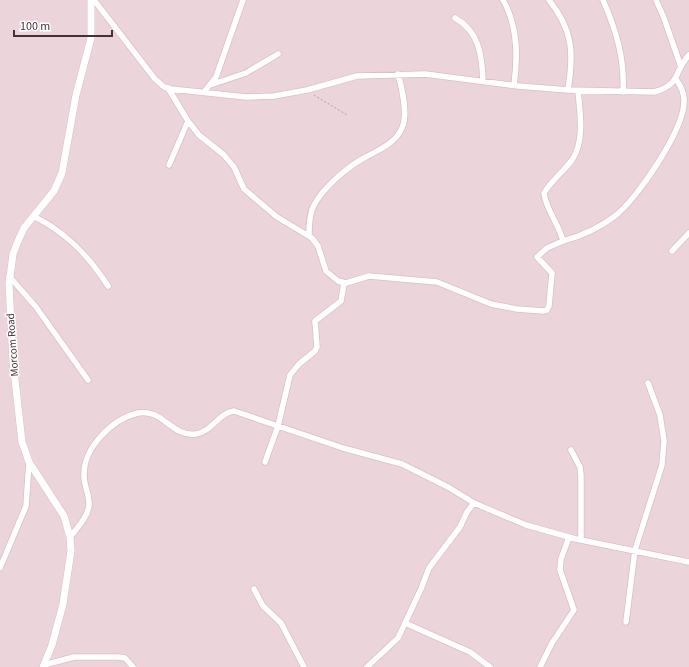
<svg xmlns="http://www.w3.org/2000/svg" width="689" height="667" viewBox="0 0 689 667" font-family="'Source Sans 3',sans-serif">
<rect width="100%" height="100%" fill="#f3e2e7"/>
<path fill="#ecd4db" d="M0 0H689V667H0Z"/>
<g fill="none" stroke-linecap="round" stroke-linejoin="round">
<defs>
<path id="minor" d="M94 0 155 79 164 87 171 89 246 97 274 96 307 90 357 76 425 74 518 86 568 90 654 92C682 84 673 72 689 55
M503 0C518 26 518 56 514 85
M549 0C573 30 574 53 568 90
M603 0C616 30 625 59 623 92
M656 0 664 18 681 67
M455 18C479 31 482 55 483 81
M210 85 246 73 278 54
M168 88 188 121 199 135 224 155 234 167 244 189 277 217 312 238 318 246 326 271 338 281 346 283 369 276 437 282 491 304 517 309 543 311 547 310 549 306 552 273 537 257 547 248 563 241C559 224 546 210 544 193 552 180 563 172 572 160 585 141 580 112 578 91
M204 92 216 77 243 0
M169 165 188 121
M35 217C67 233 89 256 108 286
M309 235C309 226 309 214 314 205 324 187 346 168 364 158 378 150 395 144 402 128 408 115 402 88 398 74
M563 241C582 236 599 228 615 216 637 199 686 128 684 99 684 92 680 85 676 79
M672 251 689 233
M9 276 36 307 88 380
M571 450 580 467 581 475V540
M265 462 278 426 290 375 299 364 315 351 317 347 315 321 341 301 344 283
M70 537C78 527 87 518 89 506 90 496 84 486 84 476 83 448 112 419 138 413 162 408 173 438 196 434 212 432 218 413 234 411L343 448 402 464 448 487 474 503 526 525 576 539 689 562
M0 568 26 506 29 462
M254 589 263 606 281 623 304 667
M626 622 635 550 662 465 664 441 660 415 648 383
M405 623 470 652 490 667
M44 665 74 657H118L125 658 133 667
M367 667 398 638 421 589 429 568 460 527 467 512 474 503
M540 667 552 643 574 610 560 570 561 559 569 537"/>
<path id="tertiary" d="M43 667 52 645 63 604 71 551 70 537 64 516 29 462 22 442 13 362 9 284 13 254 18 241 24 228 54 191 62 173 76 95 91 38V0"/>
</defs>
<use href="#minor" stroke="#dabec7" stroke-width="7"/>
<use href="#tertiary" stroke="#dabec7" stroke-width="8"/>
<path stroke="#c394a3" stroke-width="1" stroke-dasharray="2 2" stroke-linecap="butt" d="M314 95 347 115"/>
<use href="#minor" stroke="#fff" stroke-width="5.5"/>
<use href="#tertiary" stroke="#fff" stroke-width="7"/>
</g>
<g text-anchor="middle" stroke-width="3" stroke-linejoin="round" paint-order="stroke">
<g font-size="11" fill="#453239" stroke="#fff">
<text transform="translate(12 345) rotate(-94)" y="4">Morcom Road</text>
</g>
</g>
<path d="M14 30v6h98v-6" fill="none" stroke="#453239" stroke-width="2"/>
<text x="20" y="30" font-size="12" fill="#453239" stroke="#ffffff" stroke-width="3" paint-order="stroke">100 m</text>
</svg>
